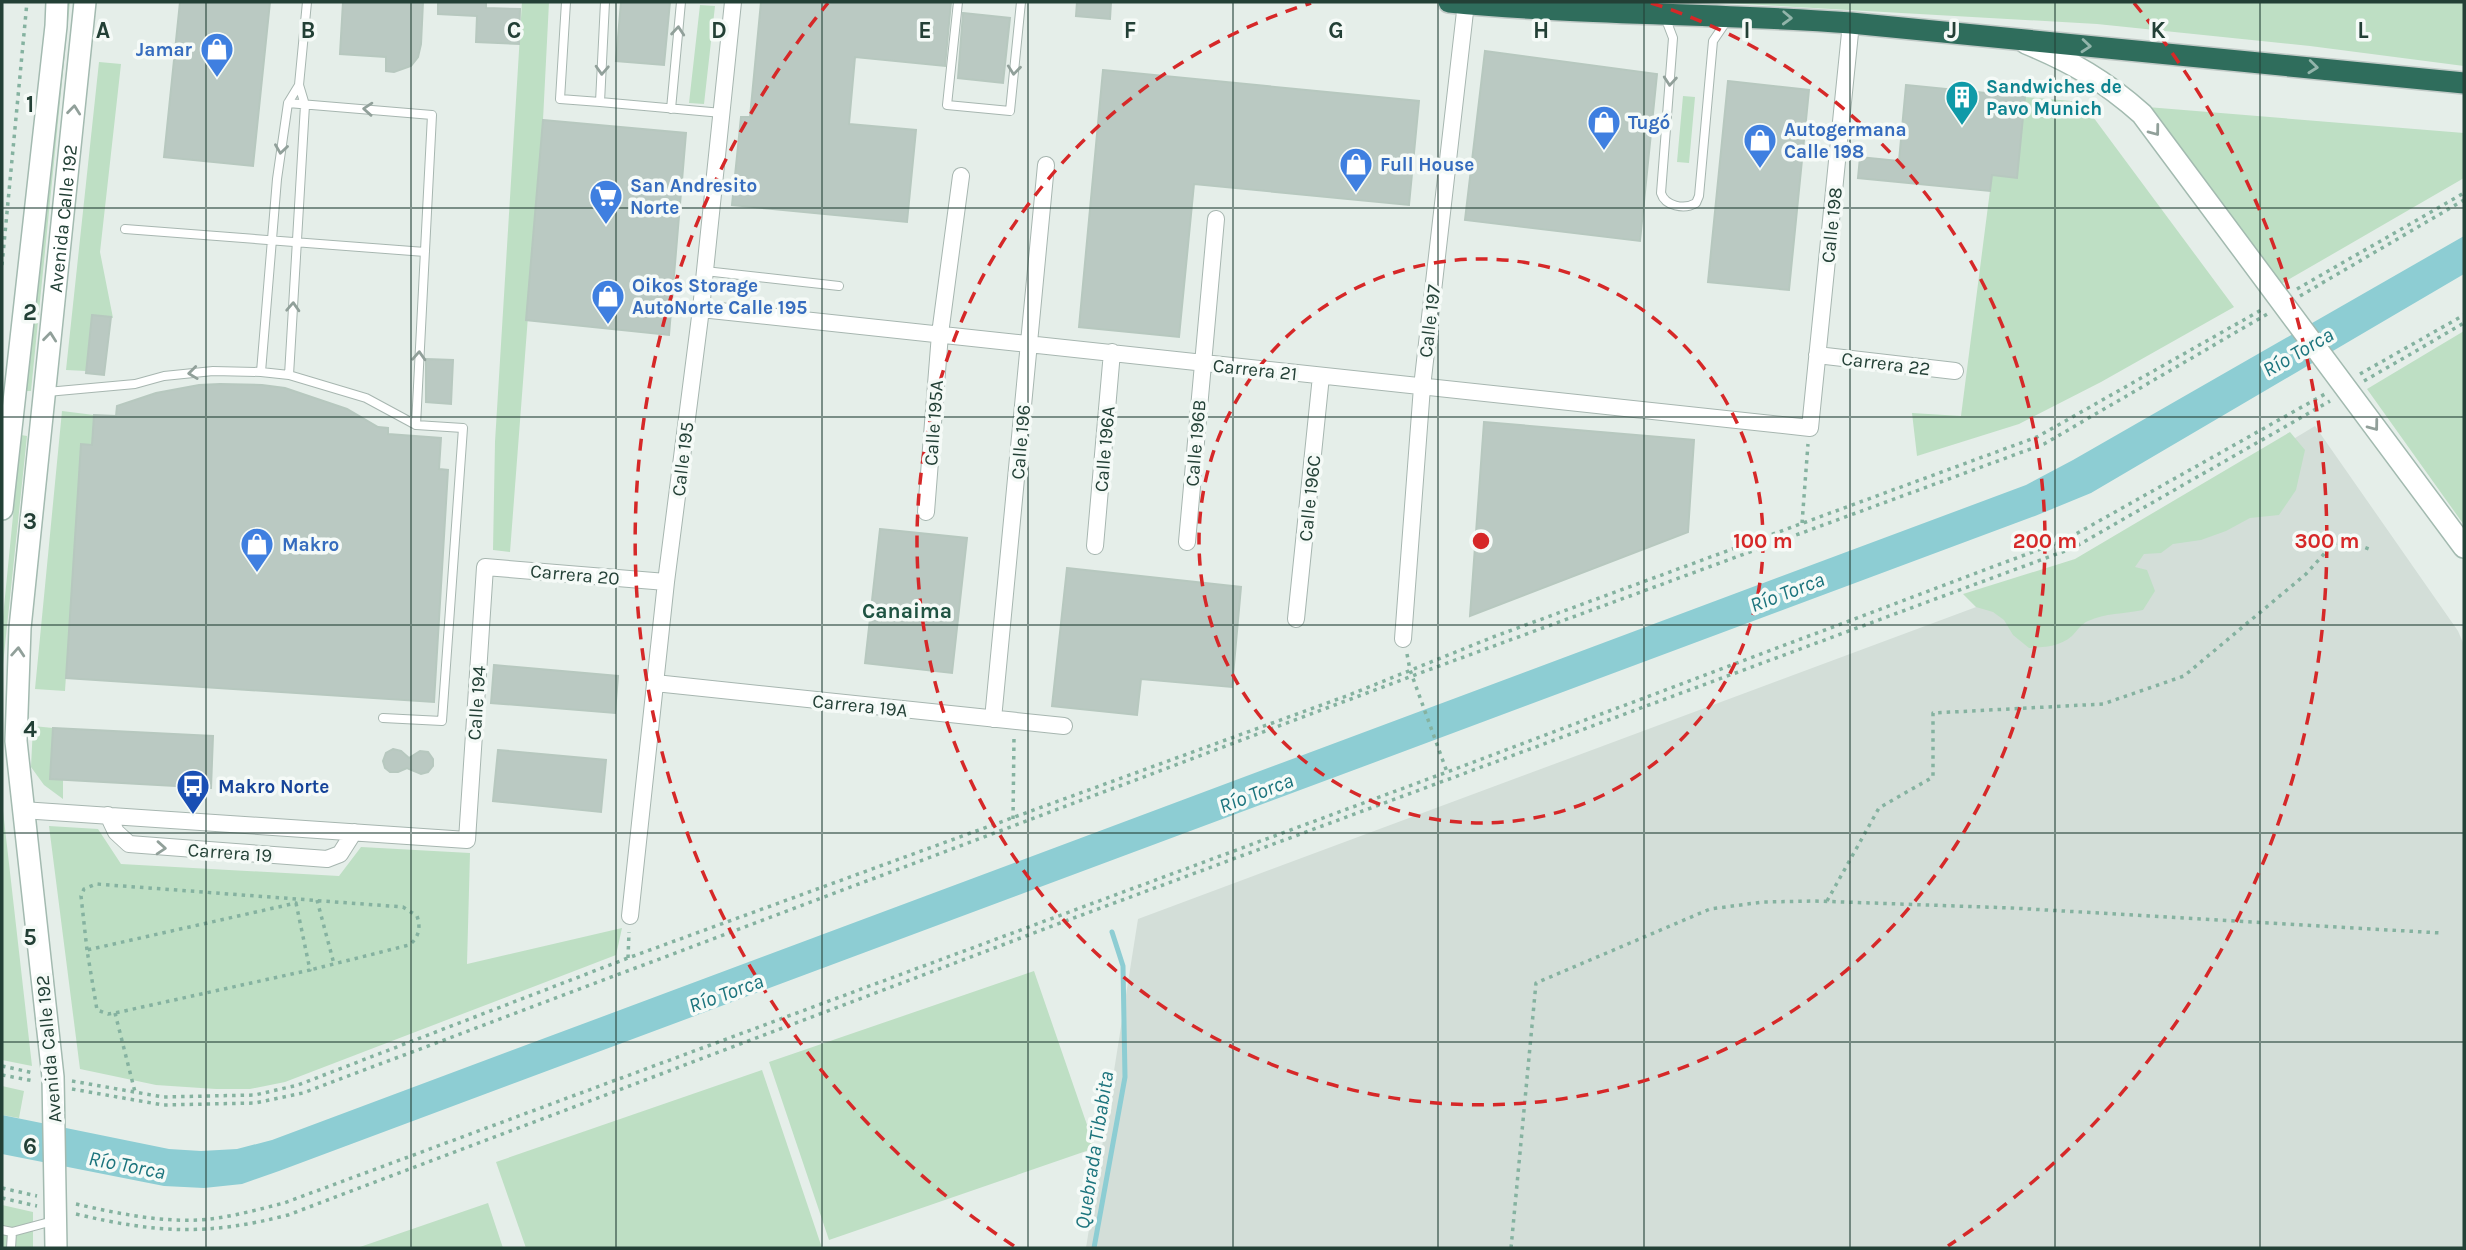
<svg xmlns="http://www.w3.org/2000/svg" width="2466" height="1250" viewBox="0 0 2466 1250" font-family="Karla,sans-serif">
<rect width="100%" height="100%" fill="#e5eee9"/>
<path fill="#d3ded8" d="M2315 426 2458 631 2464 645V1248H1086L1138 919 2081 568Z"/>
<path fill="#bedfc4" d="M65 2H70L31 391H26Z
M522 2H549L543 120 510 552 493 550 495 442Z
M1709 2H2464V66L2310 46 2097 24Z
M700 5 715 6 704 104 689 103Z
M99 62 121 64 100 252 113 318 93 315 86 371 66 370Z
M1683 96 1695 97 1689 163 1677 162Z
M2025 97 2082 102 2234 307 2101 382 2019 424 1917 456 1912 413 1961 416 1992 175 2017 178Z
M2147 107 2464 133V178L2281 284Z
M2464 331V525L2367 389Z
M62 411 94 415 92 445H81L65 691 35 689Z
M2290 432 2305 450 2296 490 2279 515 2250 518 2226 531 2201 540 2173 544 2161 553 2144 554 2135 567 2147 570 2155 591 2143 610C2124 614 2105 613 2088 621 2081 624 2077 631 2072 636 2059 647 2045 647 2029 648L2013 635 2004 620 1993 612 1976 607 1963 594 2075 559Z
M21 435 27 436 2 674V627Z
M33 726 53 728 50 779 63 780V799L44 785 31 767Z
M2 802 32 1066 2 1060Z
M49 826 98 829 121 864 339 876 361 847 470 853 467 964 622 928 616 955 285 1082 250 1089H216L156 1085 80 1069Z
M1034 971 1095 1148 829 1240 769 1062Z
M762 1070 822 1248H526L496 1162Z
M2 1086 24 1091 19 1118 2 1115Z
M488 1203 503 1248H357Z
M2 1205 33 1212V1248H2Z"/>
<path fill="#8dcdd3" d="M2464 236V274L2091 493 2035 516 279 1171 242 1184 204 1188 164 1186 2 1154V1115L169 1149 201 1151 237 1149 272 1140 2026 485 2073 460Z"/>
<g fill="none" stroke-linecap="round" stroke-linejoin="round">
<path stroke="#8dcdd3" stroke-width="5" d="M1094 1248 1125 1077 1123 966 1112 932"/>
</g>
<path fill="#bac9c2" stroke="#b7c8bf" stroke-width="2" d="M180 2H270L253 166 164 157Z
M343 2H423L421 44 418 57 411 66 394 72 386 71V57L340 54Z
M438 2H486V8L520 9 519 44 476 42 477 16 438 14Z
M621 2H670L664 65 616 61Z
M761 2H951L945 66 855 57 849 124 916 130 907 222 732 205 741 117H750Z
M1077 2H1111L1110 19 1076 16Z
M963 13 1010 18 1003 83 958 78Z
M1485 51 1657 74 1640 241 1465 220Z
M1103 70 1419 101 1409 205 1194 184 1179 337 1079 327Z
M1728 81 1809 90 1789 290 1708 282Z
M1906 85 2025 97 2017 178 1992 175 1990 191 1858 178 1860 157 1899 161Z
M543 120 686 133 669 335 526 320Z
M92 315 111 317 104 375 86 373Z
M426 359 453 360 451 404 426 402Z
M220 384 262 385 285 388 347 409 378 427 388 428V434L441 438 439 469 448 470 434 702 66 678 81 444 92 445 94 415 116 416 117 406 156 393 199 385Z
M1484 422 1694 440 1688 532 1470 616Z
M880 529 967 538 952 673 865 663Z
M1067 568 1241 587 1232 687 1141 679 1137 715 1052 706Z
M494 665 618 676 615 713 491 703Z
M53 728 213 736 211 788 50 779Z
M393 749 401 751 409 758 420 751 428 752 433 759V766L428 772 421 774 407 768 398 772H390L385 768 383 761 386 753Z
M498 750 606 760 601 812 493 801Z"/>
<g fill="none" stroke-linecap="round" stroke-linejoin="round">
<defs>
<path id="lane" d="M566 2 560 99 600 102
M605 2 600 102 722 113
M958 2 947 105 1010 111 1021 2
M1665 17 1673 38 1661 193C1665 206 1684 210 1696 203L1699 196 1713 41 1728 19
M288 103 432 115 416 425
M671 109 681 2
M125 229 425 252
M705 271 839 286
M261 372 277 179 288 103 299 85
M289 375 305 105 299 85 307 2
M47 392 135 384 164 376 213 371 261 372 289 375 366 398 416 425 463 428 442 721 383 718
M2 1230 12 1232 11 1248
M12 1232 53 1221"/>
<path id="street" d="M701 309 1810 428 1851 23
M1817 355 1955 371
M926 512 940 334 961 176
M1187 542 1216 219
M1095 546 1112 352
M1296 619 1321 376
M1403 639 1422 387 1466 3
M655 683 1064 726
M993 719 1046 165
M22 810 467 840 485 567 666 582
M108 815 116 832 129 844 327 859 340 854 354 832
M630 916 666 582 701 309 733 2"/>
<g id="secondary">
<path d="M2026 43C2072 62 2105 81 2142 114L2464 547"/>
<path d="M2 509 56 26 57 2"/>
<path id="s1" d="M56 1248 53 1077 16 741 20 628 85 2"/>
</g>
<path id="highway" d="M1449 2C1583 15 1717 13 1851 23L2464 83"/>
</defs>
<use href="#lane" stroke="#a7b6b0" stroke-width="10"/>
<use href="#street" stroke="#a7b6b0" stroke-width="18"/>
<use href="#secondary" stroke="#a3bab0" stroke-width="24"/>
<use href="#highway" stroke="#c1cac7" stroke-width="24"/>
<path stroke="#85b2a0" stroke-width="3.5" stroke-dasharray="3.5 5" stroke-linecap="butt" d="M2 265 27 2
M2297 289 2464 193
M2300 296 2464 200
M2360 374 2464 315
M2364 381 2464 323
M1802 523 1808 444
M1407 654 1410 670 1447 772
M1013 819 1014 737
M317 900 334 964
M1827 901 1879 808 1933 777V713L2103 704 2184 676 2306 574 2333 544 2345 540 2369 549
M296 903 310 970 115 1013 108 1014 97 1010 87 950Z
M87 950 81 896 84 889 96 884 403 907 417 916C421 927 419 938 409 945L310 970
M628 958 629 932
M115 1013 135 1092
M2 1066 34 1073
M2 1075 34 1081
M72 1081 163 1097 255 1095 298 1085 628 958 1349 695 1493 637 2037 437 2263 309
M72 1089 163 1105 255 1103 303 1093 1412 676 2044 444 2269 313
M2 1188 37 1196
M2 1198 37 1206
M76 1204C116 1213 158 1222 199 1220 228 1218 256 1210 284 1203L1447 772 2067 539 2325 394
M76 1214C156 1233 207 1236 288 1215L1071 919 2073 548 2330 401
M1511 1248 1536 983 1710 909 1763 902 1815 901 2012 908 2441 933"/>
<use href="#lane" stroke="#fff" stroke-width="8"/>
<use href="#street" stroke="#fff" stroke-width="16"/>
<use href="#secondary" stroke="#fff" stroke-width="21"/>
<use href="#highway" stroke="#2f6d5c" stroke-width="21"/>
</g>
<defs><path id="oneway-chevron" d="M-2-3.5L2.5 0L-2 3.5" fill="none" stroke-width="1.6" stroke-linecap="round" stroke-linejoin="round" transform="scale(1.75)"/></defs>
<g stroke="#92b4aa">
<use href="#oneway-chevron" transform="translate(1787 18) rotate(2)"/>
<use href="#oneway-chevron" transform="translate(2086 46) rotate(5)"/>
<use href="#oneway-chevron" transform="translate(2313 67) rotate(6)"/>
</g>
<g stroke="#91a09a">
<use href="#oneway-chevron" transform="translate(678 31) rotate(-85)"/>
<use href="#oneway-chevron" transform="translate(602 70) rotate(93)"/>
<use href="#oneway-chevron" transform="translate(1014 70) rotate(96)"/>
<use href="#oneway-chevron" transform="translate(1670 81) rotate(95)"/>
<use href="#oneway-chevron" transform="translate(368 109) rotate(-176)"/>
<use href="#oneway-chevron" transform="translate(74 110) rotate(-84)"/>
<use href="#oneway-chevron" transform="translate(2155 131) rotate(53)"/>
<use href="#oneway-chevron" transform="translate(281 149) rotate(98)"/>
<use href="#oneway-chevron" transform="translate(293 307) rotate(-87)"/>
<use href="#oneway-chevron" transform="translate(50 337) rotate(-84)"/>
<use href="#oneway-chevron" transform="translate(419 356) rotate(-87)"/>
<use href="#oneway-chevron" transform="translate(193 373) rotate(173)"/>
<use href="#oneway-chevron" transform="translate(2374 426) rotate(53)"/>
<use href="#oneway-chevron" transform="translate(18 652) rotate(-86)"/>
<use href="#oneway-chevron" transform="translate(161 848) rotate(4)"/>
</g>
<path fill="none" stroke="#234036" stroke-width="2" stroke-opacity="0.55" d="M206 2V1248M411 2V1248M616 2V1248M822 2V1248M1028 2V1248M1233 2V1248M1438 2V1248M1644 2V1248M1850 2V1248M2055 2V1248M2260 2V1248M2 208H2464M2 417H2464M2 625H2464M2 833H2464M2 1042H2464"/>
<g fill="none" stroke="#d62828" stroke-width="3.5" stroke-dasharray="12 9">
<circle cx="1481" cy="541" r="282"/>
<path d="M1651 3A564 564 0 1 1 1311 3"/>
<path d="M1014 1246A846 846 0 0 1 828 3M2134 3A846 846 0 0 1 1948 1246"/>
</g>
<defs>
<symbol id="shop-pin" viewBox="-11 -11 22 30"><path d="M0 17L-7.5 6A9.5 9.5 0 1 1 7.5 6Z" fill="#3f7fe0" stroke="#f5faf7"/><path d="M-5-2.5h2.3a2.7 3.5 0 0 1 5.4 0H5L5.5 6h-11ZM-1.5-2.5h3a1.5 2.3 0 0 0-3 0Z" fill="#fff"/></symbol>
<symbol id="building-pin" viewBox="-11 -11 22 30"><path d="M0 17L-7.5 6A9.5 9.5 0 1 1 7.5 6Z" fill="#0f9aa8" stroke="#f5faf7"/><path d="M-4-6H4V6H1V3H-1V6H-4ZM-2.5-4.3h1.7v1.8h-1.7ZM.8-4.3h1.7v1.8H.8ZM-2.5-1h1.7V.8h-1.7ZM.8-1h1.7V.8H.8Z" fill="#fff"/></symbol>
<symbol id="supermarket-pin" viewBox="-11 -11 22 30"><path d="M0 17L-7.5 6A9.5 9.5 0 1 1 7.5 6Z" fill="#3f7fe0" stroke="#f5faf7"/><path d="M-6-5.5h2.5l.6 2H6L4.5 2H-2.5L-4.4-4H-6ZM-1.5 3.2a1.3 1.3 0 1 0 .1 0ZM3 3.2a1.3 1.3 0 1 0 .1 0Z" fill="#fff"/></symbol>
<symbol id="bus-pin" viewBox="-11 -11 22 30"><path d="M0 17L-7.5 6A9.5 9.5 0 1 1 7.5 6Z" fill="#1a4fb4" stroke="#f5faf7"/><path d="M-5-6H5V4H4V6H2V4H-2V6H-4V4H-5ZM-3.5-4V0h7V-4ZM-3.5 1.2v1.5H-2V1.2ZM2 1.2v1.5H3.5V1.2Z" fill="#fff"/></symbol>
</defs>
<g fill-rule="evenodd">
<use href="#shop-pin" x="198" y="30" width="38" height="52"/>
<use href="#building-pin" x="1943" y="78" width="38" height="52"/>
<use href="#shop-pin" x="1585" y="103" width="38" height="52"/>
<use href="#shop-pin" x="1741" y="121" width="38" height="52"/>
<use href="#shop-pin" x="1337" y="145" width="38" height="52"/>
<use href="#supermarket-pin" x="587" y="177" width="38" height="52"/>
<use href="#shop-pin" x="589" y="277" width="38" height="52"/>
<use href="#shop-pin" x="238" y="525" width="38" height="52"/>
<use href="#bus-pin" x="174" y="767" width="38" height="52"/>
</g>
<g text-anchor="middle" stroke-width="7" stroke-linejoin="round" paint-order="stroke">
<g font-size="19" font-weight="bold" fill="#366cbe" stroke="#f5faf7" text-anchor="start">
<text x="192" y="56" text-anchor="end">Jamar</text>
<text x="1628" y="129">Tugó</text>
<text x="1784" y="136">Autogermana<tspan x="1784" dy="22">Calle 198</tspan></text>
<text x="1380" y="171">Full House</text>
<text x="630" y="192">San Andresito<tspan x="630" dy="22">Norte</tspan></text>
<text x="632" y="292">Oikos Storage<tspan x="632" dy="22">AutoNorte Calle 195</tspan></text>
<text x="282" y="551">Makro</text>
</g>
<g font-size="19" font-weight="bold" fill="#0d838f" stroke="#f5faf7" text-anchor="start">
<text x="1986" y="93">Sandwiches de<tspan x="1986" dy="22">Pavo Munich</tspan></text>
</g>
<g font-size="19" fill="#234036" stroke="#f5faf7">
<text dy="7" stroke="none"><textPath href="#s1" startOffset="1034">Avenida Calle 192</textPath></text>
<text transform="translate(1831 225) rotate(-84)" y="7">Calle 198</text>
<text transform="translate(1429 321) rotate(-83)" y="7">Calle 197</text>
<text transform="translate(1886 363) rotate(7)" y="7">Carrera 22</text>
<text transform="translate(1255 369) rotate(6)" y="7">Carrera 21</text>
<text transform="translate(933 423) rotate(-86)" y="7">Calle 195A</text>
<text transform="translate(1020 442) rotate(-85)" y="7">Calle 196</text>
<text transform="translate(1195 443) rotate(-85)" y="7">Calle 196B</text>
<text transform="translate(1104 449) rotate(-85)" y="7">Calle 196A</text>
<text transform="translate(682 459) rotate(-83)" y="7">Calle 195</text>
<text transform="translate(1309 498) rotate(-84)" y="7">Calle 196C</text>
<text transform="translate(575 574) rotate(5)" y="7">Carrera 20</text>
<text transform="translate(476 703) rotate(-86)" y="7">Calle 194</text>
<text transform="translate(860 705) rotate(6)" y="7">Carrera 19A</text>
<text transform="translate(230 852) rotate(4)" y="7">Carrera 19</text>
<text transform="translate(48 1049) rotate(-95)" y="7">Avenida Calle 192</text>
</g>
<g font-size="19" font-weight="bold" fill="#164399" stroke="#f5faf7" text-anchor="start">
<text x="218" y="793">Makro Norte</text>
</g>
<g font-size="21" font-style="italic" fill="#1c747d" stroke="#f5faf7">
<text transform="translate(2298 352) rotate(-30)" y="7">Río Torca</text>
<text transform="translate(1787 592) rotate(-21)" y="7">Río Torca</text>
<text transform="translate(1256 793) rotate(-21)" y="7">Río Torca</text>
<text transform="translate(726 993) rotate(-20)" y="7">Río Torca</text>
<text transform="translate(1094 1150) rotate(-81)" y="7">Quebrada Tibabita</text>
<text transform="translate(127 1165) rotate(11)" y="7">Río Torca</text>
</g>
<g font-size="21" font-weight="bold" fill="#1f5342" stroke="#f5faf7">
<text x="907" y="618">Canaima</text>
</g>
</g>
<g font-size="23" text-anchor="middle" font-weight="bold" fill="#234036" stroke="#f5faf7" stroke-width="7" stroke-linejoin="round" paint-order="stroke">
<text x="103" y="38">A</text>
<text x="308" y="38">B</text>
<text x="514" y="38">C</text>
<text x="719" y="38">D</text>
<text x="925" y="38">E</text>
<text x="1130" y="38">F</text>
<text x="1336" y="38">G</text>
<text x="1541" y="38">H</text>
<text x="1747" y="38">I</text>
<text x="1952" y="38">J</text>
<text x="2158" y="38">K</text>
<text x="2363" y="38">L</text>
<text x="30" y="112">1</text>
<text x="30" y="320">2</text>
<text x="30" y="529">3</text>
<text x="30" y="737">4</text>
<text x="30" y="945">5</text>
<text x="30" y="1154">6</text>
</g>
<circle cx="1481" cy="541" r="10" fill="#d62828" stroke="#f5faf7" stroke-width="3.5"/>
<g font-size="21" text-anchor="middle" font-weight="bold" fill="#d62828" stroke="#f5faf7" stroke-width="7" stroke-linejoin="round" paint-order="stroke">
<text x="1763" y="548">100 m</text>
<text x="2045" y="548">200 m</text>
<text x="2327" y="548">300 m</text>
</g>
<rect width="2466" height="1250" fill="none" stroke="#234036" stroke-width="7"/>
</svg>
